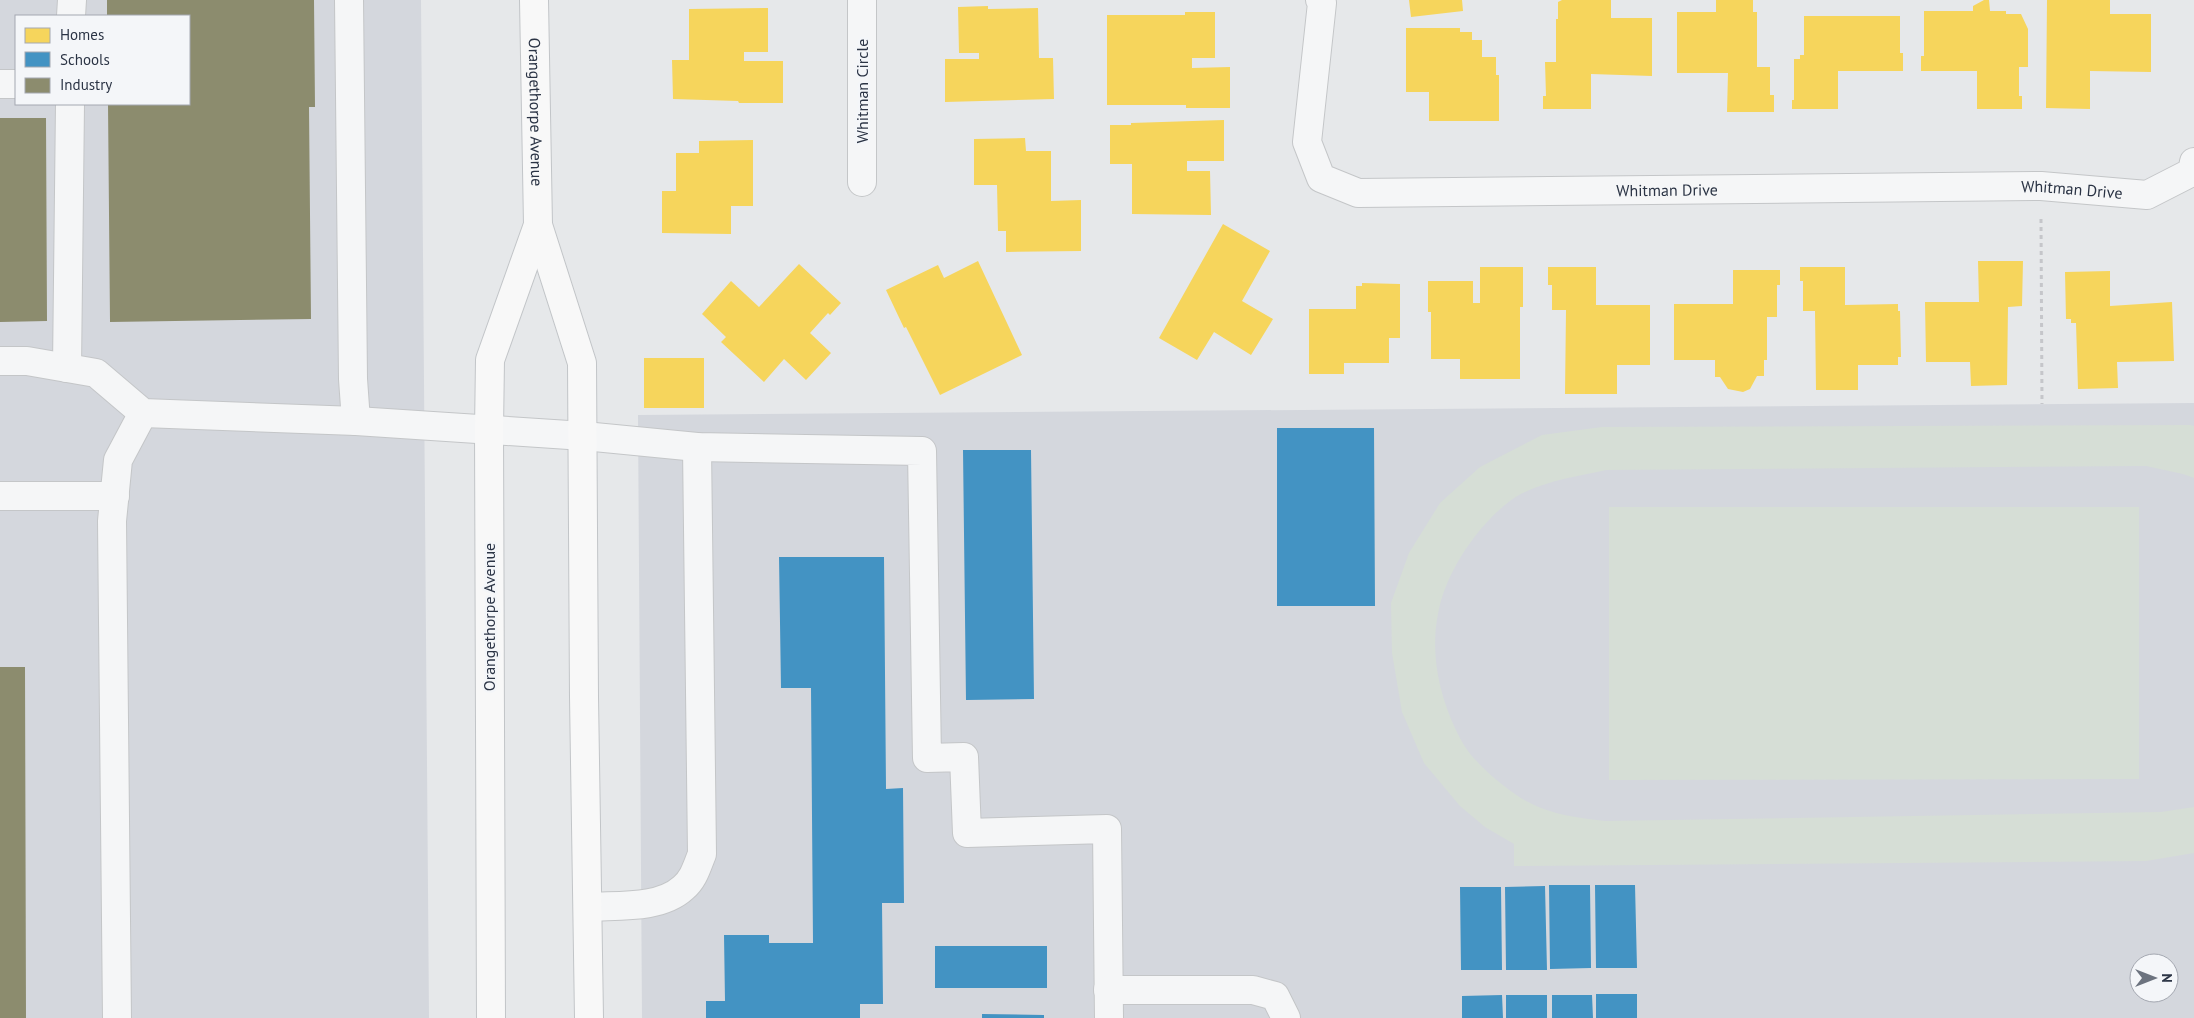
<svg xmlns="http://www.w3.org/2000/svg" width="2194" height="1018" viewBox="0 0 2194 1018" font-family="'PT Sans',sans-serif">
<rect width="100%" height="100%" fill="#e6e8ea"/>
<path fill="#d4d7dd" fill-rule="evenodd" d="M0 0H421L429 1018H0ZM16 16H189V104H16Z
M2194 403V1018H642L638 415ZM2139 963H2169V993H2139Z"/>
<path fill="#d6ded6" d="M2190 425 2194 426V478L2183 474 2146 466 1606 470C1575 477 1536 482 1510 501 1477 526 1445 573 1438 614 1429 658 1442 707 1464 745 1475 764 1509 792 1528 802 1553 815 1578 818 1605 821L2161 812 2194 807V853L2146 861 1514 866V844L1485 827 1460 806 1424 763 1402 712 1392 653 1391 603 1409 553 1440 503 1480 467 1542 435 1602 427Z
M1609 507H2139V779L1609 780Z"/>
<path fill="#f6d55c" d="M1409 0H1462L1463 11 1411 17Z
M1562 0H1611V18H1652V76L1591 74V109H1543V96H1546L1545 62H1556V19H1558V2Z
M1716 0H1753V12H1757V67H1770V95H1774V112H1727L1728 73H1677V12H1716Z
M1984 0H1989L1990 11H2006V14H2021L2028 29V67H2019V96H2022V109H1977V71H1921V56H1924V11H1973V6Z
M2047 0H2110V14H2151V72L2090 71V109L2046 108Z
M988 6V9L1038 8 1039 58H1053L1054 99 945 102V59H979V53H959L958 7Z
M768 8V52H744V61H783V103H739L738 101 673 99 672 60H689V9Z
M1185 12H1215V58H1192V68L1230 67V108H1186V105H1107V15H1185Z
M1804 16H1900V53H1903V71H1838V109H1792V100H1794V59H1800V55H1804Z
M1406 28H1460V32H1472V40H1482V57H1496V75H1499V121H1429V92H1406Z
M1224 120V161H1187V171H1210L1211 215 1132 214V164H1110V125H1131V123Z
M1025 138 1026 151H1051V201L1081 200V251L1006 252V231H998L997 185H974V139Z
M753 140V206H731V234L662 233V191H676V153H699V141Z
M1223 224 1270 251 1242 301 1273 319 1251 355 1214 332 1197 360 1159 338Z
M978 261 1022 355 940 395 906 327 904 328 886 290 938 265 944 278Z
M1978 261H2023L2022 306 2008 307 2007 385 1971 386 1970 362H1926L1925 302H1979Z
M799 264 841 303 830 315 828 313 810 333 831 353 806 380 784 359 764 382 721 342 726 337 702 314 731 281 759 307Z
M1480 267H1523V307H1520V379H1460V359H1431V312H1428V281H1473V303H1480Z
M1548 267H1596V305H1650V365H1617V394H1565L1566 310H1552V285H1548Z
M1800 267H1845V305L1898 304V311H1900L1901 357H1898V365H1858V390H1816L1815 311H1803V281H1800Z
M1733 270H1780V285H1777V317H1767V360H1764V376H1757L1750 389 1743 392 1728 389 1720 377H1715V360H1674V304H1733Z
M2110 271V306L2172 302 2174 361 2117 362 2118 388 2078 389 2076 323H2071V319H2066L2065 272Z
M1362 283 1400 284V338H1389V363H1344V374H1309V309H1356V286H1362Z
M644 358H704V408H644Z"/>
<path fill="#4393c3" d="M1277 428H1374L1375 606H1277Z
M963 450H1031L1034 699 966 700Z
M779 557H884L886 789 903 788 904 903H882L883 1004H860V1018H706V1001H725L724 935H769V943H813L811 688H781Z
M1549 885H1590L1591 968 1550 969Z
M1595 885H1635L1637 968H1596Z
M1545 886 1547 970H1506L1505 887Z
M1460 887H1501L1502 970H1461Z
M935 946H1047V988H935Z
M1596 994H1637V1018H1596Z
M1502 995 1503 1018H1462V996Z
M1506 995H1547V1018H1506Z
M1552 995H1592L1593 1018H1552Z
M982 1014 1044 1015V1018H982Z"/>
<path fill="#8c8c6e" d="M107 0H314L315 107H309L311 319 110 322 108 104H189V16H107Z
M0 118H46L47 321 0 322Z
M0 667H25L26 1018H0Z"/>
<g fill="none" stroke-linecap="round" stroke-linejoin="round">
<defs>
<g id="minor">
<path d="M349 0 353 379 356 421"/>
<path d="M862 0V182"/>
<path id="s1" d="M1320 0 1322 3 1307 142 1321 178 1358 193 2041 186 2147 195 2192 172 2194 162"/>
<path d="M71 16 72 0"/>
<path d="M0 84H16"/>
<path d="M0 361H27L96 373 143 413 356 421 584 436 697 447 922 451 927 758 964 757 967 833 1107 829 1109 1018"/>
<path d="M67 368 70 104"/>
<path d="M0 496H115"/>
<path d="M589 907C618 905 660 909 683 888 694 879 697 866 702 854L697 447"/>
<path d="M1108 990H1253L1275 996 1286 1018"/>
<path d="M117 1018 112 521 118 460 143 413"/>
</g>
<g id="major">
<path id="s2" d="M534 0 538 225 582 363 584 697 589 1018"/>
<path d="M491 1018 489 429 490 360 538 225"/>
</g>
</defs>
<use href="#minor" stroke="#c4c6c8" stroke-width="30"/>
<use href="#major" stroke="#c2c5c8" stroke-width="30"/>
<path stroke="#c5c6ca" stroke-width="3" stroke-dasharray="4 4" stroke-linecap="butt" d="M2041 219 2042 404"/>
<use href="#minor" stroke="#f5f6f7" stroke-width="28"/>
<use href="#major" stroke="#f8f8f8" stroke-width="28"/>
</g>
<g text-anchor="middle" stroke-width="5" stroke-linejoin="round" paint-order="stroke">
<g font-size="16" fill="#2b3445" stroke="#f4f6f9">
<text transform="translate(862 91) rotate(-90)" y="6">Whitman Circle</text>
<text dy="6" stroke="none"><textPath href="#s2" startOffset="112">Orangethorpe Avenue</textPath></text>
<text dy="6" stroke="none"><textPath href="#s1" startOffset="531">Whitman Drive</textPath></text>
<text dy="6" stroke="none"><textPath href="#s1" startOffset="936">Whitman Drive</textPath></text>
<text transform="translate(489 617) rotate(-90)" y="6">Orangethorpe Avenue</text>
</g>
</g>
<rect x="15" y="15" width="175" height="90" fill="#f4f6f9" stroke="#a4a8b1"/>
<rect x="25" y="28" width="25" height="15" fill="#f6d55c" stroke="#a4a8b1"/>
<text x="60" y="40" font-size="15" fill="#2b3445">Homes</text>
<rect x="25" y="52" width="25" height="15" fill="#4393c3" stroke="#a4a8b1"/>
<text x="60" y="65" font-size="15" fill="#2b3445">Schools</text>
<rect x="25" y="78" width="25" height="15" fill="#8c8c6e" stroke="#a4a8b1"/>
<text x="60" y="90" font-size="15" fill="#2b3445">Industry</text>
<g transform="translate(2154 978) rotate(90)"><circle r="24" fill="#f4f6f9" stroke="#a4a8b1"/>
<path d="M0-4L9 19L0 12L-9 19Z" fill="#6c737f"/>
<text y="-8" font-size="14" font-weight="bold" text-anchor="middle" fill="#2b3445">N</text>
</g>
</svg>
